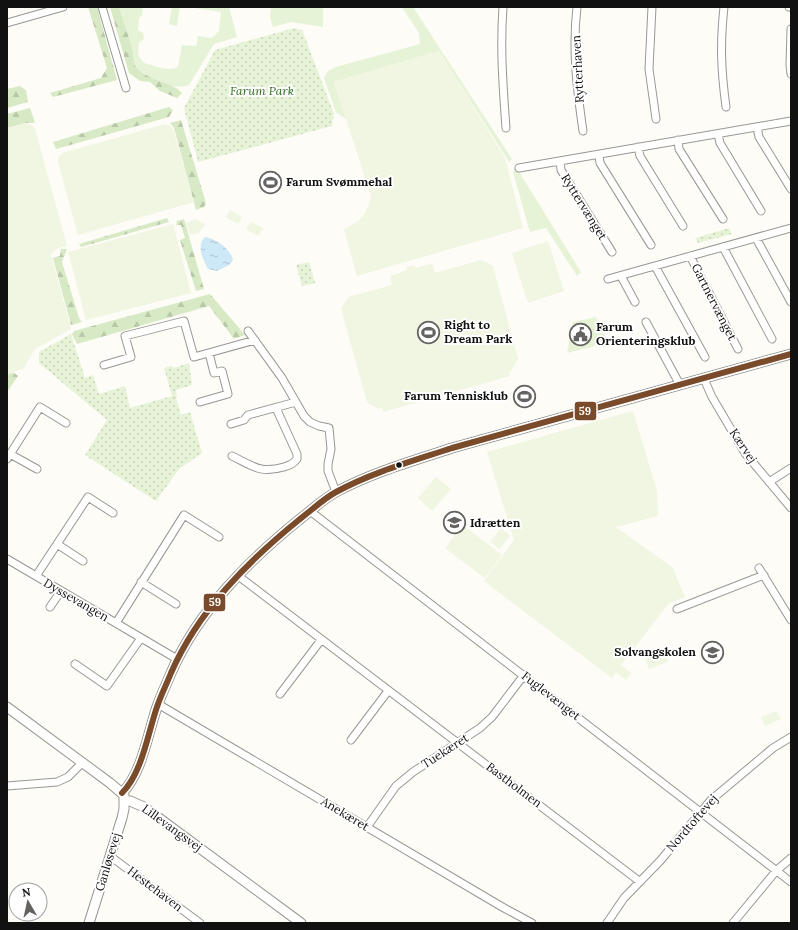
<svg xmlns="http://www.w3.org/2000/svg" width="798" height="930" viewBox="0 0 798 930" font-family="Lora,serif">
<defs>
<pattern id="forest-firs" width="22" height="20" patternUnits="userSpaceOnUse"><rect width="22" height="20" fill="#d8eac5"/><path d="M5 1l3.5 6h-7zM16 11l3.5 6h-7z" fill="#b8c8a8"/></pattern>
<pattern id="park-dots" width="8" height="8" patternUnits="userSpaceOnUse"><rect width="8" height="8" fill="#e7f3d7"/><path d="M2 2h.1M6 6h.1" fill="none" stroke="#c5cfb8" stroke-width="1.8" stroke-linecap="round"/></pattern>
<pattern id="water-ripples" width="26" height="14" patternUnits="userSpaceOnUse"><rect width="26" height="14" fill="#cde8f7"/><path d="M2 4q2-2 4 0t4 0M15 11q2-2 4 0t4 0" fill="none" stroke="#afc6d3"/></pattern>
</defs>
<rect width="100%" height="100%" fill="#fdfcf7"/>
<path fill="#e7f3d7" d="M119 7H143L142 15 139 18 138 30 143 33 144 39 139 43 138 55 144 63C157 66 165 72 178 67L182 45 196 46 198 36 212 38 219 31 221 12 189 7H229L237 37 214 44 189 85C171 91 147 80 135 66L132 47Z
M172 7H180L177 26 169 24Z
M271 7H323V27L291 22 273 27 270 18Z
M402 7H413L512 159 509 162 439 51 334 82 346 119 336 112 324 78 328 71 336 67 420 44 419 33Z
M516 167 581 272 577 276 546 228 530 232 513 172Z
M596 317 607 340 592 347 567 353 573 322Z"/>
<path fill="url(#forest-firs)" d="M88 7H97L117 80 53 97 50 93 101 78 107 68Z
M110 7H119L132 47 135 66C148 82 172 81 182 93L177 98 160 91 150 82 140 81 129 73Z
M20 86 26 90 28 102 7 108V89Z
M169 107 173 110 169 117 56 149 53 142Z
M30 108 35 123H26L7 128V114Z
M181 120 206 203 204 207 196 210 174 128 170 123Z
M167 218 169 222 81 247 79 244Z
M184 219 204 289 196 291 180 240 185 238 181 225H176L177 221Z
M61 249H67L62 262 79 318 82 322 71 325 53 258 60 256Z
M210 294 245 335 234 339 209 306 77 344 72 334 74 331Z
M13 372 18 376 7 392V375Z"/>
<path fill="url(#park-dots)" d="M294 28 302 30 334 114 332 126 198 162 184 108 215 50Z
M729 228 732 234 698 243 695 238Z
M309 262 315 283 302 286 296 265Z
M71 334 85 378 93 375 99 394 125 386 130 408 172 396 164 368 171 366 174 368 189 363 192 385 176 390 177 397 176 398 181 415 190 412 202 453 179 469 156 501 85 455 107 420 39 363V352Z"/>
<path fill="#f0f6e1" d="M439 51 505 158 523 228 357 276 344 229C362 220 366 216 371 196L334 82Z
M26 123 33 126 35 129 67 246 58 248 51 254 71 329 35 349 24 368 7 375V128Z
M165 124 169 125 173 129 194 202 78 235 58 162 59 156 63 153Z
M230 210 242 217 238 224 226 217Z
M195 219 205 224 199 233 190 235 186 223Z
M251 222 263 228 258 236 246 229Z
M173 224 191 293 86 320 68 252Z
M548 241 564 291 528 303 512 253Z
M481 260 493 266 518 359 511 371 509 372 510 376 383 412 382 408 378 409 367 402 341 309 348 297 392 285 390 276 407 270 406 267 414 265 415 268 432 264 435 273Z
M633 411 657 491 658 516 616 527 673 568 685 597 669 603 621 665 631 673 626 680 616 672 612 678 484 581 514 540 487 452Z
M436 477 451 489 432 511 418 498Z
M463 525 502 555 485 578 445 548Z
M501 528 510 535 500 549 490 542Z
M664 651 668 662 649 669 645 659Z
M777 711 781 719 765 726 761 717Z"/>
<path fill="url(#water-ripples)" d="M205 237C215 238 231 249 233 260L229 265 217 271 208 269C203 259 196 246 205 237Z"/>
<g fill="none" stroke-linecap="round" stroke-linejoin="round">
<defs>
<path id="minor" d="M102 7 126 88
M503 7C500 48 503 87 506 128
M577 7C572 49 577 90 583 131
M652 7 649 69 656 119
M724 7C720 44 721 70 726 107
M789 7H791
M7 23 63 7
M791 29 790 65 791 74
M757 127 759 137 791 189
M718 134 720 143 761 211
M678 140 679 149 723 219
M638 147 640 156 683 226
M599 155 600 163 651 245
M560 161 561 170 612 252
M519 168 791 121
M756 238 791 302
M723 247 772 339
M690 256 738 349
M655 266 705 357
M621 276 635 302
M608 279 791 228
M646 322 680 385
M248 331 282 378 304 416 310 422 319 426 329 428 331 449 328 464V471L336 492
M104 365 131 357 125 336 184 321 194 357 255 340
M704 379 712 397 745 453 791 508
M200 402 228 394 222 371 214 373 209 353
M231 424 244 420 248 415 296 402
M10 454 37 469
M232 456C253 466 260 474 284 467 290 465 293 464 297 459V454L276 408
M7 459 40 407 66 423
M769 482 791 468
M310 511 791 882
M57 544 83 561
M7 559 177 659
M759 568 791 620
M237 575 639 881
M36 576 88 497 113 513
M141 582 176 604
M50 607 61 591
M677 609 764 575
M116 623 184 515 219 537
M75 664 107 686 141 638
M280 694 321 640
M158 704 504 908 532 923
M351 740 388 691
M7 786 57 782 68 777 82 763
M367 827 396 786 413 772 480 728 492 717 524 675
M110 856 200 923
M607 923 624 898 660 861 711 800 773 748 791 737
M733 923 776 871 791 858"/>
<path id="tertiary" d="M7 707 110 783 124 795V809L122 818 89 923
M122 793C143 772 148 731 158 704 162 693 167 683 171 673 198 611 248 561 300 519 312 510 323 499 336 492 373 472 413 461 452 448L791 354
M125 801H130L144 807 301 923"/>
</defs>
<use href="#minor" stroke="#979795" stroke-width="9"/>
<use href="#tertiary" stroke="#979795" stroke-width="11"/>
<use href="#minor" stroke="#fffffe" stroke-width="7"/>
<use href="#tertiary" stroke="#fffffe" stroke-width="9"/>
<defs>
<path id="bus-1" d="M122 793C143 772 148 731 158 704 162 693 167 683 171 673 198 611 248 561 300 519 312 510 323 499 336 492 373 472 413 461 452 448L791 354"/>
</defs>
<use href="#bus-1" stroke="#fff" stroke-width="9"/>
<use href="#bus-1" stroke="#7a4b2a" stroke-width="6"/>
</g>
<defs>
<symbol id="stadium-ring" viewBox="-11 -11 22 22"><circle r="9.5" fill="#fff" stroke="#646362" stroke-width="1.5"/><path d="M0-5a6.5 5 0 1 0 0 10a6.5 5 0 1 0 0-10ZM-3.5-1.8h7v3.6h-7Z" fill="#646362"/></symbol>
<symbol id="civic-ring" viewBox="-11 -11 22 22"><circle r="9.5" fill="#fff" stroke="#646362" stroke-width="1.5"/><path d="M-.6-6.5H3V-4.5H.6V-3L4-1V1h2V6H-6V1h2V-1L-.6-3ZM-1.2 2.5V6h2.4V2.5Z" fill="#646362"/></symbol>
<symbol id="school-ring" viewBox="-11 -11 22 22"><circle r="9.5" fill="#fff" stroke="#646362" stroke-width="1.5"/><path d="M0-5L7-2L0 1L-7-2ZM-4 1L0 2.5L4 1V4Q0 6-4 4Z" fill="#646362"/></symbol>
</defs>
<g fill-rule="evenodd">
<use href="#stadium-ring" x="258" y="170" width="25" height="25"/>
<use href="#stadium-ring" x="416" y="320" width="25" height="25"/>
<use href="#civic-ring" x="568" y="322" width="25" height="25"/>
<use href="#stadium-ring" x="512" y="384" width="25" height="25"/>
<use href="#school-ring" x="442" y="510" width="25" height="25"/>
<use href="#school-ring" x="700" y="640" width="25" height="25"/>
</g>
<circle fill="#111" stroke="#fff" stroke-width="1.5" cx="399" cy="465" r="3.5"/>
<g text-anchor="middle" stroke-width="4" stroke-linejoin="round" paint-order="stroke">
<g font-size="12" fill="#111" stroke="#fff">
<text transform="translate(578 69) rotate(-93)" y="4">Rytterhaven</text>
<text transform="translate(584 207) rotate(58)" y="4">Ryttervænget</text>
<text transform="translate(714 302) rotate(63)" y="4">Gartnervænget</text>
<text transform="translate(743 446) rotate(56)" y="4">Kærvej</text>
<text transform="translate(76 600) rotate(30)" y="4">Dyssevangen</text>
<text transform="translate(551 696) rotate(38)" y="4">Fuglevænget</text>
<text transform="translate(445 751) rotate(-33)" y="4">Tuekæret</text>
<text transform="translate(514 785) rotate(37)" y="4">Bastholmen</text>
<text transform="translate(345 814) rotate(31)" y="4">Anekæret</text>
<text transform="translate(692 823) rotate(-49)" y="4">Nordtoftevej</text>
<text transform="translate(172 828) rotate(36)" y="4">Lillevangsvej</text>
<text transform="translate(108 862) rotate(-73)" y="4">Ganløsevej</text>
<text transform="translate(155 889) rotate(37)" y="4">Hestehaven</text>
</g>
<g font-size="12" font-style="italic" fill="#2f6b1f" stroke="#fff">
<text x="262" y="95">Farum Park</text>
</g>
<g font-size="12" font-weight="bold" fill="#111" stroke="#fff" text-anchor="start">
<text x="286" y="186">Farum Svømmehal</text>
<text x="444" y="329">Right to<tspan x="444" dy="14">Dream Park</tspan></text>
<text x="596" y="331">Farum<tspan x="596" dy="14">Orienteringsklub</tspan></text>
<text x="508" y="400" text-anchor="end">Farum Tennisklub</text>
<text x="470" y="527">Idrætten</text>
<text x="696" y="656" text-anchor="end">Solvangskolen</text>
</g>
</g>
<g stroke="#fff" stroke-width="1.5">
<rect x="574" y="401" width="23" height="20" rx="4" fill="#7a4b2a"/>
<rect x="203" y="593" width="23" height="19" rx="4" fill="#7a4b2a"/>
</g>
<g font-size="11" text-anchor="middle" font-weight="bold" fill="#fff">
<text x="585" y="415">59</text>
<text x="215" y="606">59</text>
</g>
<rect width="798" height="930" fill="none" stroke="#111111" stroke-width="16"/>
<g transform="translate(28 902) rotate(351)"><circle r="19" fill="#ffffff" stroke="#a0a0a0"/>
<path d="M0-3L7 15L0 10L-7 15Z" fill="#646362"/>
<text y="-6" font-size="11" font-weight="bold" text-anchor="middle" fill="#111111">N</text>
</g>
</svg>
